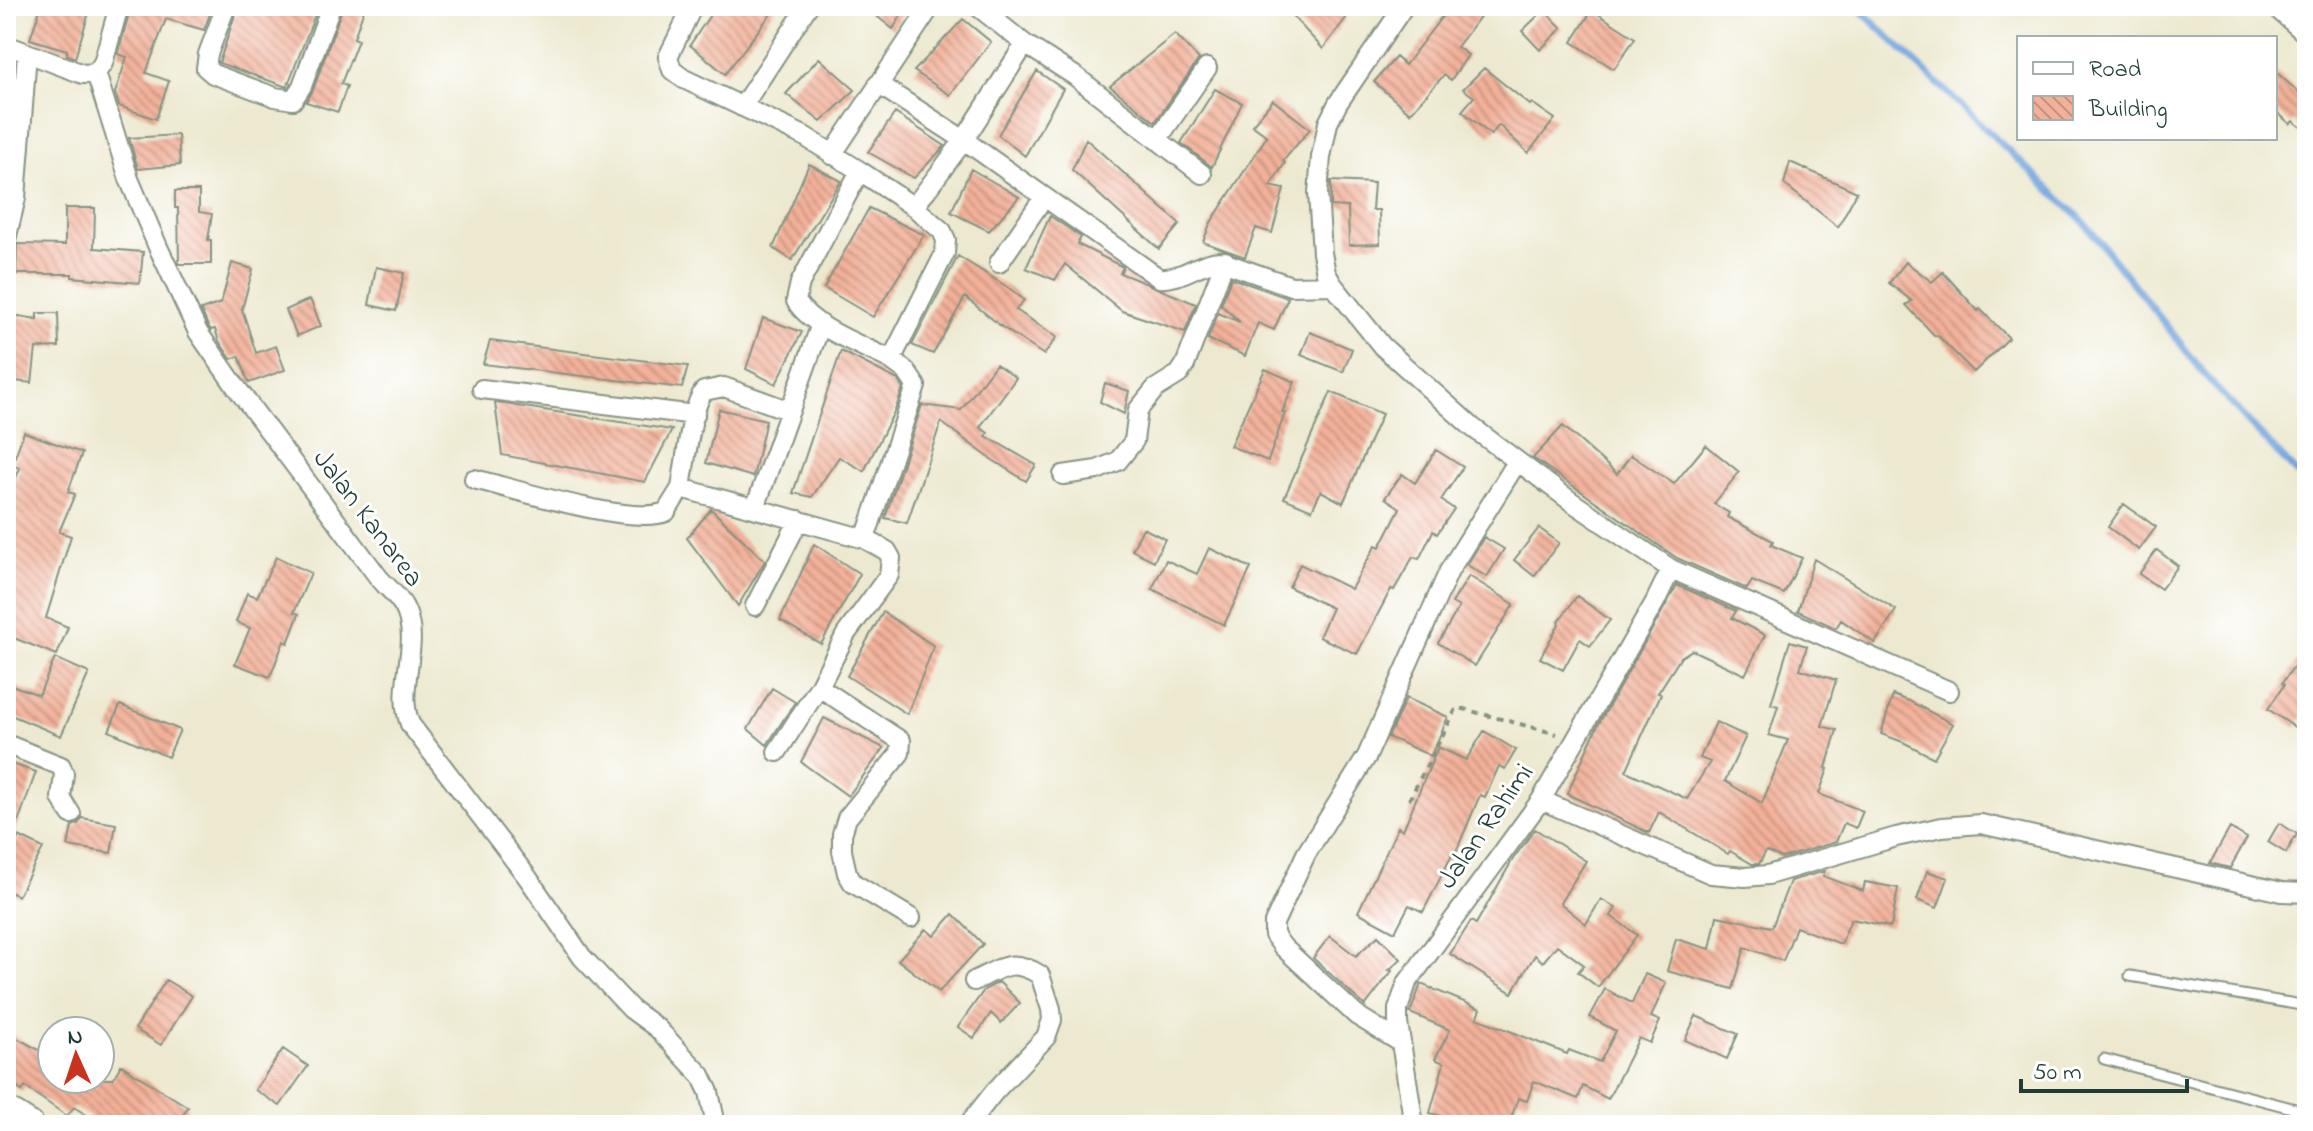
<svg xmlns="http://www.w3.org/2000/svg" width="2313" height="1131" viewBox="0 0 2313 1131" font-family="'Indie Flower',sans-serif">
<defs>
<pattern id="building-back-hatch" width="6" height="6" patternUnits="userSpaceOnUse" patternTransform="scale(2)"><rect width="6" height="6" fill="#f3b199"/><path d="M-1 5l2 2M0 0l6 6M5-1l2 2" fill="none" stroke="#c4917e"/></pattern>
</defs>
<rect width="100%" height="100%" fill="#fff"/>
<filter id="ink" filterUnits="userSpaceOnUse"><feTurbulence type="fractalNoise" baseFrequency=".0125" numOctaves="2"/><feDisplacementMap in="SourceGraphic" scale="16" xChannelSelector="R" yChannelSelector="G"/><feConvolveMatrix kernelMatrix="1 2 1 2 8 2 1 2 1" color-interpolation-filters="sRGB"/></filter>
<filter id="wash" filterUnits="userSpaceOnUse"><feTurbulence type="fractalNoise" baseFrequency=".006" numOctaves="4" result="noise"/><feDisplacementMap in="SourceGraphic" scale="32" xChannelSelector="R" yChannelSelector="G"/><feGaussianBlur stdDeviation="1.8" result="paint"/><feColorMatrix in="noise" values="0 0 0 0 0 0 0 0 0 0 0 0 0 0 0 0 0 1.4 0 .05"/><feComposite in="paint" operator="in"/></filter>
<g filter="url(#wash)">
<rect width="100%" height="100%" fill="#ede9d0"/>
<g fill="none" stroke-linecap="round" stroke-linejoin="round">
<path stroke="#72a4de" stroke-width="7" d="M1856 6 2084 222 2215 387 2307 484"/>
</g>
<g id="blocks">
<path fill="url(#building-back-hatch)" d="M41 6H91L75 58 67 55V50L30 39Z
M131 6H213L204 30 166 19 146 73 169 81 156 119 119 106 115 93 127 57 118 54Z
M238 6H295L316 12 287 87 219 63Z
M343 6H365L354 38 358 40 341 84 347 86 338 112 306 102 313 90Z
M716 6H777L725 74 690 45Z
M864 6H907L893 29Z
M1283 6H1336L1346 18 1323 49Z
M1450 6H1488L1457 47 1468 55 1451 80 1444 75 1410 113 1374 82 1396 57 1405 65Z
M1544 10 1562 28 1540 50 1522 31Z
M1592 10 1635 38 1614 69 1572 42Z
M963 19 991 42 950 95 914 71Z
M1175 34 1199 59 1155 122 1110 86Z
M819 58 855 90 821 122 786 94Z
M1484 68 1530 105 1532 103 1555 119 1528 153 1499 125 1491 135 1462 111 1474 97 1463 89Z
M1037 71 1063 89 1025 156 998 135Z
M2275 71 2307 100V132L2293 121 2290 124 2275 110Z
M1215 89 1242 103 1212 167 1181 143Z
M1273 100 1310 129 1283 161 1285 163 1270 186 1284 189 1272 233 1256 228 1245 257 1203 242 1210 224 1267 136 1252 125Z
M895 113 945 146 914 178 868 152Z
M178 135 180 165 138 169 129 138Z
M1086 139 1180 224 1159 249 1072 170Z
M1790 162 1857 192 1838 227 1784 184Z
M809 164 841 181 792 260 773 248Z
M971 169 1019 197 989 231 951 212Z
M1331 181 1374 183 1372 210H1379L1380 244 1349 245 1348 207 1331 206Z
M175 191H199V212L212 214 208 240H211V264H179L178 208H175Z
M65 208H95L94 248 143 252 140 283 72 277V274H16L17 244 65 245Z
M869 208 924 235 873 317 824 288Z
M1050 216 1081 237 1077 244 1123 267 1120 273 1196 304 1185 332 1122 311 1065 264 1055 280 1026 268Z
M958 256 1009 288 1024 300 1016 310 1057 337 1044 355 1002 327 965 297 933 354 912 345Z
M1906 262 1932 282 1943 272 1978 311 1980 309 2009 338 1974 372 1937 335 1935 336 1906 305 1912 301 1889 283Z
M232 263 253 269 242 309 256 353 276 346 285 370 249 383 239 356 231 359 219 341 215 329 211 330 208 326 201 310 221 303Z
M376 267 404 273 396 311 369 305Z
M1231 278 1288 298 1274 330 1258 323 1245 356 1208 339 1218 313 1240 322 1221 305Z
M310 299 321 326 297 336 286 310Z
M37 313H58L59 347 36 348 32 383 6 380V314L37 319Z
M763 318 802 332 776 384 746 369Z
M1310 332 1352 349 1343 372 1301 355Z
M490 341 688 366 682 388 483 364Z
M841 351 898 380 903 388 896 408 864 471 839 457 812 497 793 493Z
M996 364 1016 378 980 427 988 433 986 436 1036 465 1026 481 991 459 941 422 907 523 885 518 922 405 961 410Z
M1265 369 1295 382 1282 412 1285 413 1268 461 1230 446Z
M1105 383 1129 391 1124 414 1100 402Z
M1331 392 1382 414 1343 503 1321 491 1312 510 1284 498Z
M495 403 505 404 672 430 645 482 502 455Z
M719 409 766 420 753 477 706 463Z
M1563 426 1617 474 1631 455 1674 484 1706 445 1739 472 1714 504 1729 513 1727 517 1773 541 1771 545 1802 558 1784 594 1752 581 1747 589 1677 558 1533 458Z
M24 432 82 453 68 492 75 494 59 532 71 536 46 618 68 627 57 655 6 635V522L10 508 6 506V502L20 468 12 465Z
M1436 450 1463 467 1441 500 1454 509 1437 534 1433 531 1419 559 1413 557 1394 590 1391 589 1357 654 1319 637 1332 608 1289 587 1300 564 1351 589 1376 545 1380 547 1400 508 1385 498 1402 474 1415 483Z
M2124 504 2156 527 2139 550 2108 527Z
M711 509 765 561 738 606 687 538Z
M1143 528 1165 539 1154 561 1132 550Z
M1539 528 1559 543 1534 576 1514 560Z
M1484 537 1504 549 1487 577 1467 565Z
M814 544 860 574 821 644 780 620Z
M1209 548 1251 568 1224 625 1152 589 1166 560 1197 574Z
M2157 550 2178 566 2161 589 2139 574Z
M276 557 311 573 294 612 299 614 288 643 284 641 270 677 235 664 250 628 236 622 247 593 257 597Z
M1814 559 1896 610 1875 643 1841 620 1836 628 1798 611Z
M1469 576 1514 604 1475 666 1438 643 1459 607 1452 603Z
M1677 585 1736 611 1732 618 1765 635 1745 675 1692 650 1681 657 1658 693 1661 694 1626 771 1687 799 1710 762 1700 758 1716 722 1746 736 1725 781 1762 803 1788 740 1769 735 1778 706 1771 704 1790 641 1807 646 1800 669 1836 680 1822 726 1837 730 1826 768 1828 769 1819 794 1863 811 1856 828 1844 823 1836 842 1782 858 1766 851 1759 864H1752L1730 851 1728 854 1659 812 1649 833 1567 794 1597 727Z
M1577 596 1610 620 1590 646 1580 639 1563 670 1540 658 1559 624 1558 622Z
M883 612 934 646 907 714 847 676Z
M2307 648V712L2296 728 2268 709 2284 685 2282 683Z
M55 658 89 673 61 736 6 713V683L39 695Z
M772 688 795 702 767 745 748 729Z
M1893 695 1909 701 1953 724 1934 758 1903 742 1881 734Z
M1406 698 1448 717 1431 756 1388 737Z
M120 705 180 730 168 757 109 731Z
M824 718 884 748 848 796 801 762Z
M1484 731 1516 750 1505 769 1499 766 1485 797 1480 795 1456 852 1454 851 1423 912 1409 905 1395 932 1358 912 1398 827 1403 830 1438 747 1466 760Z
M6 762 36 772 8 850H6Z
M82 818 116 824 111 853 68 846 72 826 78 824Z
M2279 823 2297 834 2286 853 2268 842Z
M2230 828 2247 838 2230 868 2210 863Z
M1535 829 1586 861 1560 903 1586 924 1601 899 1616 908 1611 916 1637 935 1598 987 1578 972 1584 965 1557 945 1543 962 1535 955 1512 993 1450 954 1471 921 1476 924 1513 859Z
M19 836 43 848 18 896 6 890V862Z
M1825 871 1823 876 1863 891 1865 882 1898 888 1891 927 1851 919 1841 944 1796 927 1783 961 1745 947 1733 989 1667 971 1676 939 1710 949 1717 916 1772 927 1790 881Z
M1927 871 1948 878 1937 908 1917 900Z
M953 914 983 944 939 992 898 960 926 929 934 936Z
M1330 936 1356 956 1378 936 1401 959 1389 970 1392 971 1365 1006 1313 958Z
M1645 974 1666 983 1651 1017 1660 1021 1650 1043 1639 1038 1608 1099 1583 1086 1578 1099 1534 1081 1527 1101 1518 1098 1509 1125H1472L1430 1113 1444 1063 1435 1059 1450 1030 1410 1013 1421 984 1481 1009 1477 1018 1567 1054 1569 1050 1600 1062 1616 1031 1590 1017 1605 989 1632 1003Z
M166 980 192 996 161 1045 135 1029Z
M999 982 1020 1003 1001 1023 991 1013 974 1038 958 1027 984 990Z
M1696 1016 1738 1034 1727 1059 1685 1040Z
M6 1032 52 1057V1079H113L121 1065 188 1107 176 1125H102L74 1107 67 1116 25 1087 22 1091 6 1082Z
M283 1049 308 1066 280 1106 255 1090Z"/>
</g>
</g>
<g filter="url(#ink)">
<use href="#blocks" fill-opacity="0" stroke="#869382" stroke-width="2"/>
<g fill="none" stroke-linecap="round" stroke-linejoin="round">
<defs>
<path id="lane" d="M2130 976 2307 1006
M2104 1059 2307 1112"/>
<path id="street" d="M226 6 208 54 206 68 213 74 275 97 293 100 302 86 331 6
M693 6 668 57 672 70 684 79 804 136 860 171 914 207 942 231 946 240 945 253 891 360C864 346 812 328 796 301L800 283 860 171
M977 6 1025 44
M1404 6 1338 103 1328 123 1321 157 1318 193 1322 253 1326 273 1333 285 1382 346 1472 427 1572 502 1671 569 1949 691
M2274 6 2307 35
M6 45 83 74 96 73 103 63 119 6
M96 73 129 179 158 247 198 332 236 387 379 578C387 587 398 596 404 607 423 644 395 686 410 724L528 878 582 957 631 1009 657 1028 701 1075 709 1092 716 1125
M878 84 964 140 1159 278C1182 280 1198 262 1220 261L1291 286 1333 285
M742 107 808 6
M1157 140 1207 68
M832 155 931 6
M914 207 964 140 1025 44 1075 76 1202 174
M6 240 16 198 27 53
M999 263 1044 197
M482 389 695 415
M1063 475 1097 470 1118 461 1134 441 1138 410 1155 389 1179 374 1185 365 1225 261
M474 479C515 489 631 526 666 512L681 488
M755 508 821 324
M865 539 916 386 906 371 891 360
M755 606 799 520
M819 687 901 741 900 753 847 818 842 834V851L847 873 853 883 911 918
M6 744 61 766 64 774 61 798 71 814
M777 752 819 687 846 634 889 575 891 558 887 551 865 539 681 488C685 465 691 407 704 391L724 387 790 411
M1541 800 1711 874 1745 877 1768 875 1896 837 1942 827 1981 824 2282 892 2307 893
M1400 1042 1356 1015 1283 947 1274 935V923L1306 854 1367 756 1449 571 1517 462
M968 1125 995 1091 1046 1037 1052 1020 1051 1009 1040 975C1011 957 1002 968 974 981
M1414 1125 1398 1023V1009L1407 983 1541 800 1655 602 1671 569"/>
<path id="secondary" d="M6 1110 30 1125"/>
</defs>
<use href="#lane" stroke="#869382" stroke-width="13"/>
<use href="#street" stroke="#869382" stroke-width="22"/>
<use href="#secondary" stroke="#869382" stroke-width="30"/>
<path stroke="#869382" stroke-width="4" stroke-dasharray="6 6" stroke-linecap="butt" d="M1409 800 1455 711 1460 708 1557 734"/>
<use href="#lane" stroke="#fff" stroke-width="9"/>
<use href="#street" stroke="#fff" stroke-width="18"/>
<use href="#secondary" stroke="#fff" stroke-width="26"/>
</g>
</g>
<g text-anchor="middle" stroke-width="6" stroke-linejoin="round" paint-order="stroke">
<g font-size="28" fill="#1f3d34" stroke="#fff">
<text transform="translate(370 517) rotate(53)" y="10">Jalan Kanarea</text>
<text transform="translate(1484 825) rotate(-55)" y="10">Jalan Rahimi</text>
</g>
</g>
<rect width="2313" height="1131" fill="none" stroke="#fff" stroke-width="32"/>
<rect x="2017" y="36" width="260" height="104" fill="#ffffff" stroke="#a5b1ae" stroke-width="2"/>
<rect x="2033" y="62" width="40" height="12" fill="#ffffff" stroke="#a5b1ae" stroke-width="2"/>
<text x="2089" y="76" font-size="24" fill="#1f3d34">Road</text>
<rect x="2033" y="96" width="40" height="24" fill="url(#building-back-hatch)" stroke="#a5b1ae" stroke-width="2"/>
<text x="2089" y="116" font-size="24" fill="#1f3d34">Building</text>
<g transform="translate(76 1055) rotate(357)"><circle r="38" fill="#ffffff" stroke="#a5b1ae" stroke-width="2"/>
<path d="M0-6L14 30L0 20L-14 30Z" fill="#c8321e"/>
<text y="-12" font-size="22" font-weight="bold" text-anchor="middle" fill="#1f3d34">N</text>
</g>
<path d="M2021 1079v12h166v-12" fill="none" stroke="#1f3d34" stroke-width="4"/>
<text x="2033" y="1079" font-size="24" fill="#1f3d34" stroke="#ffffff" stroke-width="6" paint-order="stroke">50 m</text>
</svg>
